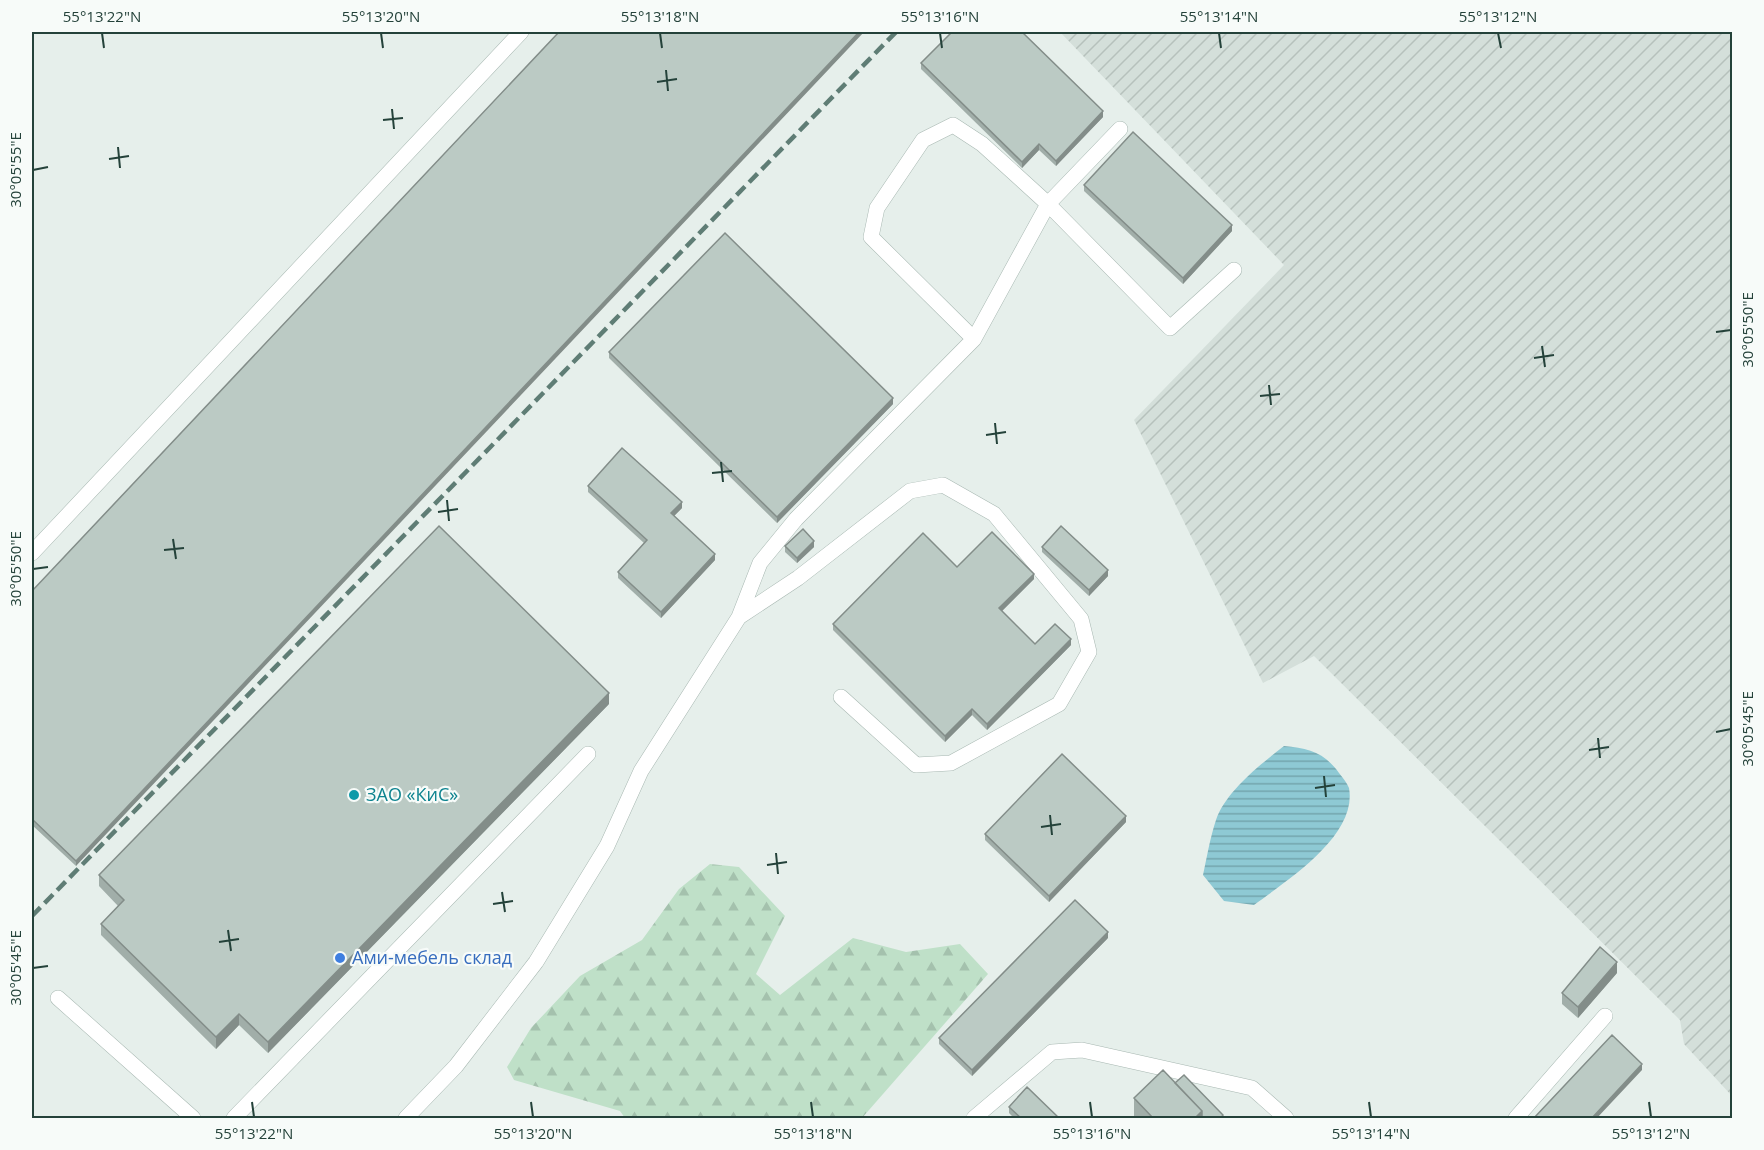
<svg xmlns="http://www.w3.org/2000/svg" width="1764" height="1150" viewBox="0 0 1764 1150" font-family="'Open Sans',sans-serif">
<defs>
<pattern id="industrial-furrows" width="10" height="10" patternUnits="userSpaceOnUse" patternTransform="scale(1.5)"><rect width="10" height="10" fill="#d4dfda"/><path d="M-1 1l2-2M0 10L10 0M9 11l2-2" fill="none" stroke="#b6c1bc"/></pattern>
<pattern id="forest-firs" width="22" height="20" patternUnits="userSpaceOnUse" patternTransform="scale(1.5)"><rect width="22" height="20" fill="#bfe0c8"/><path d="M5 1l3.5 6h-7zM16 11l3.5 6h-7z" fill="#a4c1ad"/></pattern>
<pattern id="water-rules" width="6" height="5" patternUnits="userSpaceOnUse" patternTransform="scale(1.5)"><rect width="6" height="5" fill="#8ec9d4"/><path d="M0 2.5h6" fill="none" stroke="#74a5ad"/></pattern>
</defs>
<rect width="100%" height="100%" fill="#e6efeb"/>
<path fill="url(#industrial-furrows)" d="M1060 32H1732V1096L1684 1044 1680 1020 1314 656 1263 683 1134 420 1284 265Z"/>
<path fill="url(#forest-firs)" d="M710 864 739 867 785 916 756 974 780 995 853 938 906 952 960 944 988 974 862 1118H625L620 1111 514 1080 507 1067 531 1028 580 976 642 940 679 889Z"/>
<path fill="url(#water-rules)" d="M1284 746C1308 748 1324 752 1339 773 1343 778 1347 783 1349 788 1358 836 1286 881 1254 905L1224 901 1203 875C1207 857 1210 838 1216 820 1226 791 1261 764 1284 746Z"/>
<g fill="none" stroke-linecap="round" stroke-linejoin="round">
<defs>
<path id="lane" d="M1120 129 1048 204 1170 328 1234 270
M32 553 521 32
M739 617 798 578 910 491 943 485 994 514 1081 619 1089 652 1059 704 951 763 916 765 841 697
M58 998 193 1118
M234 1118 588 754
M406 1118 456 1066 536 962 607 846 641 771 739 617 760 563 796 519 974 339 1048 204 982 144 953 125 923 140 877 208 871 237 974 339
M974 1118 1052 1052 1082 1050 1252 1088 1286 1118
M1516 1118 1605 1016"/>
</defs>
<use href="#lane" stroke="#a8b8b2" stroke-width="16"/>
<use href="#lane" stroke="#fff" stroke-width="15"/>
<path stroke="#5f7d75" stroke-width="4.5" stroke-dasharray="12 6" stroke-linecap="butt" d="M32 916 896 32"/>
</g>
<path fill="#a1aea9" d="M559 32 76 866 32 825V591Z
M921 63 1103 117 1056 166 1039 150 1022 168 921 69Z
M1084 185 1232 231 1183 284 1084 191Z
M609 352 893 404 777 523 609 358Z
M588 486 682 508 674 516 715 560 661 618 618 578V572L644 543 588 492Z
M785 546 814 547 797 563 785 552Z
M1042 547 1108 576 1089 596 1042 552Z
M957 567 1034 579 1002 611 1035 644 1071 645 987 730 972 715 945 742 833 630V624Z
M609 704 268 1053 239 1025 216 1049 101 935V924L118 906 99 886V875Z
M1126 822 1049 902 985 840V834Z
M1108 938 972 1076 939 1044V1038Z
M1617 973 1578 1018 1562 1004V993Z
M1175 1083 1223 1119H1134V1098Z
M1009 1107 1060 1119H1015L1009 1113Z"/>
<path fill="#838d89" d="M859 32H864L76 866V861Z
M1103 111V117L1056 166V161Z
M1039 144V150L1022 168V162Z
M1232 225V231L1183 284V278Z
M893 398V404L777 523V517Z
M682 502V508L671 519V513Z
M814 541V547L797 563V558Z
M715 554V560L661 618V612Z
M1108 570V576L1089 596V590Z
M1034 574V579L999 614V608Z
M1071 639V645L987 730V724Z
M609 693V704L268 1053V1042Z
M972 709V715L945 742V736Z
M1126 816V822L1049 902V896Z
M1108 932V938L972 1076V1070Z
M1617 962V973L1578 1018V1007Z
M239 1014V1025L216 1049V1037Z
M1642 1064V1070L1596 1119H1591Z
M1202 1111V1119H1194Z"/>
<path fill="#bbcac4" stroke="#838d89" stroke-width="1.5" d="M559 32H859L76 861 32 819V591Z
M952 32H1022L1103 111 1056 161 1039 144 1022 162 921 63Z
M1133 132 1232 225 1183 278 1084 185Z
M725 233 893 398 777 517 609 352Z
M622 448 682 502 671 513 715 554 661 612 618 572 647 540 588 486Z
M439 526 609 693 268 1042 239 1014 216 1037 101 924 124 900 99 875Z
M1061 526 1108 570 1089 590 1042 547Z
M803 529 814 541 797 558 785 546Z
M992 532 1034 574 999 608 1035 644 1055 624 1071 639 987 724 972 709 945 736 833 624 923 533 957 567Z
M1062 754 1126 816 1049 896 985 834Z
M1075 900 1108 932 972 1070 939 1038Z
M1600 947 1617 962 1578 1007 1562 993Z
M1612 1035 1642 1064 1591 1119H1533Z
M1163 1070 1202 1111 1194 1119H1154L1134 1098Z
M1184 1075 1223 1115 1220 1119H1202V1111L1175 1083Z
M1027 1087 1060 1119H1022L1009 1107Z"/>
<path fill="none" stroke="#24423a" stroke-width="2" d="M102 33 104 48M381 33 383 48M660 33 662 48M940 33 942 48M1219 33 1221 48M1498 33 1501 48M666 70 668 91M657 82 677 79M392 109 394 129M383 120 403 118M118 147 120 168M109 159 129 156M33 170 48 167M1716 332 1731 330M1542 346 1545 367M1534 358 1554 355M1269 385 1271 405M1260 396 1280 394M995 423 997 444M986 435 1006 432M721 462 723 482M712 473 732 471M447 500 449 521M438 512 458 509M173 539 176 559M164 550 184 548M33 569 48 567M1716 732 1731 729M1598 738 1600 758M1589 750 1609 747M1324 776 1326 797M1315 788 1335 785M1050 815 1052 835M1041 827 1061 824M776 853 778 874M767 865 787 862M502 892 505 912M493 904 513 901M228 930 231 951M219 942 239 939M33 968 48 966M252 1102 254 1117M531 1102 533 1117M811 1102 813 1117M1090 1102 1092 1117M1369 1102 1371 1117M1649 1102 1651 1117"/>
<circle fill="#0f9aa8" stroke="#f7fbf9" stroke-width="2" cx="354" cy="795" r="6"/>
<circle fill="#3f7fe0" stroke="#f7fbf9" stroke-width="2" cx="340" cy="958" r="6"/>
<g text-anchor="middle" stroke-width="4.5" stroke-linejoin="round" paint-order="stroke">
<g font-size="18" fill="#0d838f" stroke="#f7fbf9" text-anchor="start">
<text x="366" y="801">ЗАО «КиС»</text>
</g>
<g font-size="18" fill="#366cbe" stroke="#f7fbf9" text-anchor="start">
<text x="352" y="964">Ами-мебель склад</text>
</g>
</g>
<rect width="1764" height="1150" fill="none" stroke="#f7fbf9" stroke-width="66"/>
<rect x="33" y="33" width="1698" height="1084" fill="none" stroke="#24423a" stroke-width="2"/>
<g font-size="15" text-anchor="middle" fill="#24423a">
<text x="102" y="22">55°13'22"N</text>
<text x="381" y="22">55°13'20"N</text>
<text x="660" y="22">55°13'18"N</text>
<text x="940" y="22">55°13'16"N</text>
<text x="1219" y="22">55°13'14"N</text>
<text x="1498" y="22">55°13'12"N</text>
<text transform="translate(16 170) rotate(-90)" y="5">30°05'55"E</text>
<text transform="translate(1748 330) rotate(-90)" y="5">30°05'50"E</text>
<text transform="translate(16 569) rotate(-90)" y="5">30°05'50"E</text>
<text transform="translate(1748 729) rotate(-90)" y="5">30°05'45"E</text>
<text transform="translate(16 968) rotate(-90)" y="5">30°05'45"E</text>
<text x="254" y="1139">55°13'22"N</text>
<text x="533" y="1139">55°13'20"N</text>
<text x="813" y="1139">55°13'18"N</text>
<text x="1092" y="1139">55°13'16"N</text>
<text x="1371" y="1139">55°13'14"N</text>
<text x="1651" y="1139">55°13'12"N</text>
</g>
</svg>
